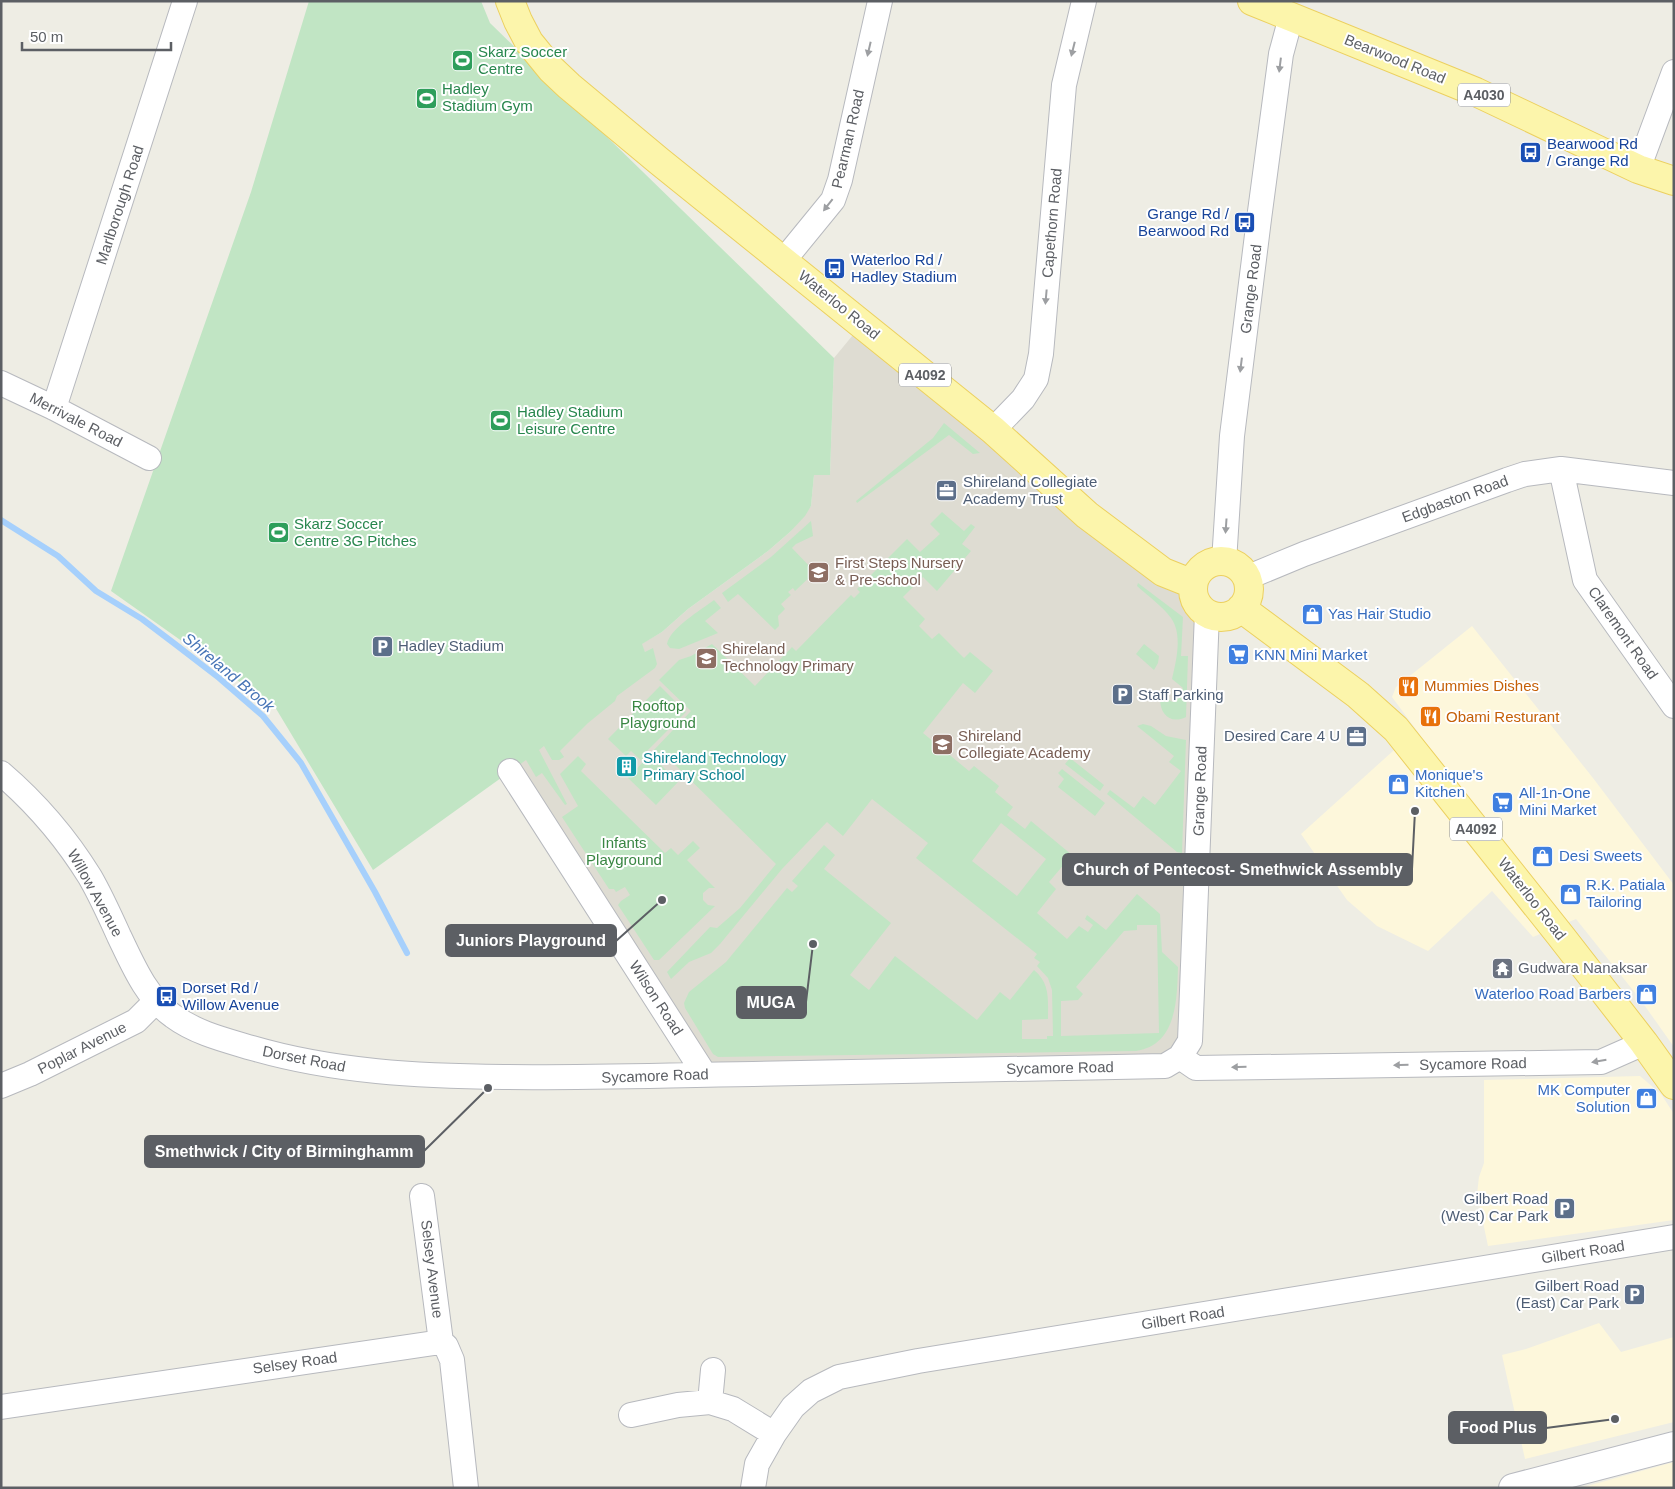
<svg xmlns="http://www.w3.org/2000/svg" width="1675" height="1489" viewBox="0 0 1675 1489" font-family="Arial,sans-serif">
<rect width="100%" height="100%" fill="#eeede4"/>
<path fill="#fdf7db" d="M1472 626 1593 778 1674 885V1047L1640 999 1576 919 1533 937 1492 891 1428 951 1377 926 1347 900 1301 834 1393 751 1420 735 1392 697 1396 687Z
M1640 1076 1661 1094 1674 1114V1220L1488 1246 1477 1194 1479 1177 1484 1163V1080Z
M1599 1323 1621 1352 1674 1337V1422L1525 1459 1502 1355 1526 1349Z
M1674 1462V1488H1580Z"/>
<path fill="#dedcd2" d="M862 324 1193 595 1199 606 1180 1057 705 1075 510 771 650 663 641 644 662 632 688 609 768 551 790 532 811 506 814 475H830L834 358Z"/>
<path fill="#c1e5c4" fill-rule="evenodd" d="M309 1H481L490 23 834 358 830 475H814L811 506 805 516 790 532 768 551 688 609 662 632 642 644 645 652 653 648 657 664 655 668 617 696 615 701 588 723 560 751 564 757 559 760H552L544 746 539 750 567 804 565 805 542 773 536 777 526 760 373 870 275 707 111 591 251 192Z
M944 423 980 453 973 454 949 435 857 503 856 501 933 438Z
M942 512 964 531 971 524 975 527 962 544 971 551 937 591 923 577 903 597 925 619 919 626 932 639 939 633 964 658 970 652 993 671 975 693 963 683 923 733 969 771 974 766 999 786 995 792 1013 807 1007 815 1025 829 1031 821 1072 855 1049 882 1056 889 1037 913 1067 939 1079 926 1088 932 1093 925 1085 919 1087 915 1106 930 1137 894 1160 914 1162 952 1178 967C1177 999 1177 1045 1136 1051L718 1057 713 1054 685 1008 684 1003 689 992 726 962 787 888 792 892 798 886 792 881 824 845 835 855 824 869 891 923 850 975 869 990 895 956 977 1020 1000 992 1010 1000 1034 970C1050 983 1048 999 1048 1019L1022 1020V1039H1047V1036H1053L1052 990 1048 978 1037 966 1040 962 1034 958 1037 954 916 858 928 843 872 799 843 836 827 822 782 869 720 944 711 953 689 962 671 979 667 972 710 927 717 928 740 908 776 864 669 759 665 762 653 751 691 711 659 680 679 660 691 656 712 644 755 686 792 647 796 651 851 595 854 598 860 592 857 589 907 539 920 552 940 534 930 524ZM1001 823 1046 859 1017 896 972 861ZM1137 925H1157L1159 1033 1061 1036V1001L1078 1000 1083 994 1076 987 1124 931 1137 930Z
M811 521 813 536 796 544 792 548 815 572 795 591 793 588 788 592 791 595 781 604 785 609 778 616 779 626 775 630 738 594 728 602 722 593 771 557Z
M1138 583 1183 617 1181 656H1188L1186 717C1168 726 1157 710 1161 693L1172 702 1183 688 1172 679C1176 661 1183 635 1171 618 1162 606 1148 596 1137 586Z
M714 600 721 608 705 621 718 633 679 649 670 648 667 644C670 628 701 610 714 600Z
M1144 644 1159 656 1158 663 1154 670 1136 654Z
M660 686 686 712 647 751 678 782 656 805 628 778 643 762 631 751 626 756 608 739Z
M1143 724 1151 726 1166 736 1186 740 1182 853 1177 852 1107 794 1110 790 1134 808 1143 796 1155 805 1181 771 1169 762 1174 756 1137 726Z
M578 756 586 764 581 771 665 853 671 848 678 855 693 841 700 848 687 860 715 888H709L703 893V900L708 905 715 906 659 960H654L618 905 621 901 630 895 625 887 616 892 614 889H609L562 817 578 806 560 774Z
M1070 758 1104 785 1100 791 1065 764Z
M1062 769 1105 803 1095 816 1058 787 1064 779 1058 773Z"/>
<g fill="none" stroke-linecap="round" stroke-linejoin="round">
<path stroke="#a6d0fc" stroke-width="6" d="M1 520 58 556 96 591 142 619 175 644 219 678 263 716 301 763 375 892 407 953"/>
<defs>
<path id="minor" d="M1638 169 1674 72
M784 260 833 200 840 180 880 1
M1 383 54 408 149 458
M54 408 185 1
M993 430 1023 399 1036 379 1041 354 1064 85 1084 1
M1561 469 1585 580 1674 706
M1224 562 1232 436 1259 219 1281 54 1291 17
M1246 578 1304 554 1507 480 1525 474 1561 469 1674 483
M510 771 705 1075
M1 773C36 803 66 838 90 877 101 896 110 916 119 936 133 965 146 997 173 1016 196 1033 225 1040 252 1048 334 1072 419 1076 504 1077 587 1078 670 1075 753 1074 891 1071 1028 1068 1165 1066L1180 1057 1190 1041 1207 613
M1180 1057 1196 1068 1601 1062 1644 1043
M1 1086 30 1074 136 1021 156 1001
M422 1196 441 1342
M710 1402 713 1370
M1 1407 441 1342 446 1346 452 1360 466 1488
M631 1415 678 1405 710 1402 733 1409 774 1434
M753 1488 757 1464 774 1434 793 1407 811 1391 839 1377 918 1361 1674 1237"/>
<path id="secondary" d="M1513 1488 1674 1446"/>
<path id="primary" d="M510 1 518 21 529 42 551 69 569 86 659 161 993 430 1087 515 1163 572 1193 584
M1252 1 1476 92 1638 169 1674 181
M1193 589a28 28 0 1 1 56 0a28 28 0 1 1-56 0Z
M1241 608 1358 695 1396 729 1560 935 1644 1043 1674 1085"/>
</defs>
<use href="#minor" stroke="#b7b9be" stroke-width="26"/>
<use href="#secondary" stroke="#b8bac0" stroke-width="30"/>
<use href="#primary" stroke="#ecd05f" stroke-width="30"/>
<use href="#minor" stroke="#fff" stroke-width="24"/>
<use href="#secondary" stroke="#fff" stroke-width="28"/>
<use href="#primary" stroke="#fcf5ab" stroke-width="28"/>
</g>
<defs><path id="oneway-solid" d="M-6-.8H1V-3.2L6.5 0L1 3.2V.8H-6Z" transform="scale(1.25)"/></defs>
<g fill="#9d9fa2">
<use href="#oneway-solid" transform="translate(869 49) rotate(103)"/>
<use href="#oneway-solid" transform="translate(1073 49) rotate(104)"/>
<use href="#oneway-solid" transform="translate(1280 65) rotate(97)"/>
<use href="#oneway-solid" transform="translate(828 205) rotate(128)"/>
<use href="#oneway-solid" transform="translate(1046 297) rotate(95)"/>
<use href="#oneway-solid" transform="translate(1241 365) rotate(97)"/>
<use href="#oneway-solid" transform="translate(1226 526) rotate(94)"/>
<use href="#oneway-solid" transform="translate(1599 1061) rotate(170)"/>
<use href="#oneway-solid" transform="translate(1401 1065) rotate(179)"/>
<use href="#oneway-solid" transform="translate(1239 1067) rotate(179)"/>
</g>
<defs>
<symbol id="stadium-square" viewBox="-11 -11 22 22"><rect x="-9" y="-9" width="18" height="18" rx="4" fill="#2e9e5b" stroke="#fff"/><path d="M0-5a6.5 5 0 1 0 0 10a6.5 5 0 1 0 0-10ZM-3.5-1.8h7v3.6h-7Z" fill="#fff"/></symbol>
<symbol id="bus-square" viewBox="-11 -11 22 22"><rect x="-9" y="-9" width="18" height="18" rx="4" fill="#1a4fb4" stroke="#fff"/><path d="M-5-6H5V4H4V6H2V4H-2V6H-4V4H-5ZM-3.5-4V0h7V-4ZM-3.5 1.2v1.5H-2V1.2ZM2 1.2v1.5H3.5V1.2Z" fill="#fff"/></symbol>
<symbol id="office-square" viewBox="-11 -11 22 22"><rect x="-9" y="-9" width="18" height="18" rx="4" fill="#5c6f8a" stroke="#fff"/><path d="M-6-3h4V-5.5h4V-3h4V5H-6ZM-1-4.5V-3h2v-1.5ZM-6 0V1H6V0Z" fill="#fff"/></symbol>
<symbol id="school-square" viewBox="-11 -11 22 22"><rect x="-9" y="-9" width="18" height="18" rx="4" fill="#8d6e63" stroke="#fff"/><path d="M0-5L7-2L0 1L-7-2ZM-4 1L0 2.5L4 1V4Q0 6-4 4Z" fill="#fff"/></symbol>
<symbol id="shop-square" viewBox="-11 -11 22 22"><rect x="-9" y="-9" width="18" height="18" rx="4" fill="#3f7fe0" stroke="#fff"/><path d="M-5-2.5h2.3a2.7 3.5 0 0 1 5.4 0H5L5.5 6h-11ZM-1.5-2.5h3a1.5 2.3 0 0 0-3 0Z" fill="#fff"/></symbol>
<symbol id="parking-square" viewBox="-11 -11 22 22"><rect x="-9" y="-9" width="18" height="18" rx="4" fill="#5c6f8a" stroke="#fff"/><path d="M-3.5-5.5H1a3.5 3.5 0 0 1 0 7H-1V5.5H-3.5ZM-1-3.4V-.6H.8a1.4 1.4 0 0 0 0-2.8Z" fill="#fff"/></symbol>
<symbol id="supermarket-square" viewBox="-11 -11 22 22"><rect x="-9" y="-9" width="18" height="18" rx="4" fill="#3f7fe0" stroke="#fff"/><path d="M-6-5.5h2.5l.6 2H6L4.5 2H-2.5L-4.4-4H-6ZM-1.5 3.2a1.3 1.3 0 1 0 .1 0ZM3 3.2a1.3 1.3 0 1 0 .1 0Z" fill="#fff"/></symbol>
<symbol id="restaurant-square" viewBox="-11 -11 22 22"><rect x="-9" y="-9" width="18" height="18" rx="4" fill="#e8710a" stroke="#fff"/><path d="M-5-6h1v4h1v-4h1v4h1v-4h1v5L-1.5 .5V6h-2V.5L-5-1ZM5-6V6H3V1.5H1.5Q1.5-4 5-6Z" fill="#fff"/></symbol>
<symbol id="building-square" viewBox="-11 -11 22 22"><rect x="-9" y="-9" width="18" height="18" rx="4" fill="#0f9aa8" stroke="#fff"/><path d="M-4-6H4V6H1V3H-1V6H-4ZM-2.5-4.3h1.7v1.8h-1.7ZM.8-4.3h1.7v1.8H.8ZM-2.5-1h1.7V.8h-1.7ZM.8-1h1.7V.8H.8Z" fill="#fff"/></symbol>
<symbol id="temple-square" viewBox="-11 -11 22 22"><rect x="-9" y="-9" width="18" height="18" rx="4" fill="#6b7280" stroke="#fff"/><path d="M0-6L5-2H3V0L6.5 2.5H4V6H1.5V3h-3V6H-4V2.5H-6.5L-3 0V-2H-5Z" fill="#fff"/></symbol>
</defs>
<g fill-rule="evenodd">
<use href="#stadium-square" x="450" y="48" width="25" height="25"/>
<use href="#stadium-square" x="414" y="86" width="25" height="25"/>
<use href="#bus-square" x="1518" y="140" width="25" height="25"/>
<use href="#bus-square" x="1232" y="210" width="25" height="25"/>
<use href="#bus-square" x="822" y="256" width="25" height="25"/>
<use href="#stadium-square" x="488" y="408" width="25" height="25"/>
<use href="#office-square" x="934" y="478" width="25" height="25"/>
<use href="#stadium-square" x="266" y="520" width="25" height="25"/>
<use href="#school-square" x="806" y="560" width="25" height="25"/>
<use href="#shop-square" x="1300" y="602" width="25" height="25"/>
<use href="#parking-square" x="370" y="634" width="25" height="25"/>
<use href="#supermarket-square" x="1226" y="642" width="25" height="25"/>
<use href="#school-square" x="694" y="646" width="25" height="25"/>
<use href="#restaurant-square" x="1396" y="674" width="25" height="25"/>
<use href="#parking-square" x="1110" y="682" width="25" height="25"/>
<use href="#restaurant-square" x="1418" y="704" width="25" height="25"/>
<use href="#office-square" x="1344" y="724" width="25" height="25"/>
<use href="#school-square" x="930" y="732" width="25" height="25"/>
<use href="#building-square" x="614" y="754" width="25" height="25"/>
<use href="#shop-square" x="1386" y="772" width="25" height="25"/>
<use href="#supermarket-square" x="1490" y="790" width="25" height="25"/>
<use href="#shop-square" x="1530" y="844" width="25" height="25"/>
<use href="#shop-square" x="1558" y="882" width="25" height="25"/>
<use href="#temple-square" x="1490" y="956" width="25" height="25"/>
<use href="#shop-square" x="1634" y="982" width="25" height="25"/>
<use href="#bus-square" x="154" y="984" width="25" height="25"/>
<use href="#shop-square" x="1634" y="1086" width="25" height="25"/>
<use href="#parking-square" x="1552" y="1196" width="25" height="25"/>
<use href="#parking-square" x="1622" y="1282" width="25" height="25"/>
</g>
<g text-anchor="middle" stroke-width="4" stroke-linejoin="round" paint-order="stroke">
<g fill="#fff" stroke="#8d8f92" stroke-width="1">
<rect x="1458" y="83.5" width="52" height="23" rx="4"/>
<rect x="899" y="363.5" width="52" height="23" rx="4"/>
<rect x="1450" y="817.5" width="52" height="23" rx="4"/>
</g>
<g font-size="14" font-weight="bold" fill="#5c5f64">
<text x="1484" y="100">A4030</text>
<text x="925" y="380">A4092</text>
<text x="1476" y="834">A4092</text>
</g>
<g font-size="15" fill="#27864d" stroke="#fff" text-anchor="start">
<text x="478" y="57">Skarz Soccer<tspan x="478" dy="17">Centre</tspan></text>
<text x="442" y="94">Hadley<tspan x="442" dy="17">Stadium Gym</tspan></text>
<text x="517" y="417">Hadley Stadium<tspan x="517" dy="17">Leisure Centre</tspan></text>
<text x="294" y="529">Skarz Soccer<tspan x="294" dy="17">Centre 3G Pitches</tspan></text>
</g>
<g font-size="15" fill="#5c5f64" stroke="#fff">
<text transform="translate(1395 59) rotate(22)" y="5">Bearwood Road</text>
<text transform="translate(848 139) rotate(-77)" y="5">Pearman Road</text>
<text transform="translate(120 205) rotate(-72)" y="5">Marlborough Road</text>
<text transform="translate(1052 223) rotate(-85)" y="5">Capethorn Road</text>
<text transform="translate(1251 289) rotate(-83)" y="5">Grange Road</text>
<text transform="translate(839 305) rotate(39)" y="5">Waterloo Road</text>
<text transform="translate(76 420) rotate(27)" y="5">Merrivale Road</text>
<text transform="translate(1455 499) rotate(-20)" y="5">Edgbaston Road</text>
<text transform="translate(1623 633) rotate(55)" y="5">Claremont Road</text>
<text transform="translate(1200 791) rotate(-88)" y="5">Grange Road</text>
<text transform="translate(95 893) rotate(61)" y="5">Willow Avenue</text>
<text transform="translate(1532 899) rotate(52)" y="5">Waterloo Road</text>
<text transform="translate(656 998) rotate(57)" y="5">Wilson Road</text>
<text transform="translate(82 1048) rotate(-27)" y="5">Poplar Avenue</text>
<text transform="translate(304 1059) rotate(11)" y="5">Dorset Road</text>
<text transform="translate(1473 1064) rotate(-1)" y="5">Sycamore Road</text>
<text transform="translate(1060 1068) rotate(-1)" y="5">Sycamore Road</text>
<text transform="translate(655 1076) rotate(-2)" y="5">Sycamore Road</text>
<text transform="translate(1583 1252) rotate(-9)" y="5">Gilbert Road</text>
<text transform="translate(432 1269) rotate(83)" y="5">Selsey Avenue</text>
<text transform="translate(1183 1318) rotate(-9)" y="5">Gilbert Road</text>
<text transform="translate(295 1363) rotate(-8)" y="5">Selsey Road</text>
</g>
<g font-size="15" fill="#164399" stroke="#fff" text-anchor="start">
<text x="1547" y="149">Bearwood Rd<tspan x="1547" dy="17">/ Grange Rd</tspan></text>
<text x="1229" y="219" text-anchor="end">Grange Rd /<tspan x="1229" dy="17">Bearwood Rd</tspan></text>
<text x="851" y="265">Waterloo Rd /<tspan x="851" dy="17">Hadley Stadium</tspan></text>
<text x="182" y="993">Dorset Rd /<tspan x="182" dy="17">Willow Avenue</tspan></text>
</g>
<g font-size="15" fill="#4e5e75" stroke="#fff" text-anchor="start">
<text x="963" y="487">Shireland Collegiate<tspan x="963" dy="17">Academy Trust</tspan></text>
<text x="398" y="651">Hadley Stadium</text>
<text x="1138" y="700">Staff Parking</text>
<text x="1340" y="741" text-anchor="end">Desired Care 4 U</text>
<text x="1548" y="1204" text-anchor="end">Gilbert Road<tspan x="1548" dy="17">(West) Car Park</tspan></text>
<text x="1619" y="1291" text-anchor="end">Gilbert Road<tspan x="1619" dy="17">(East) Car Park</tspan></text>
</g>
<g font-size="15" fill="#785e54" stroke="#fff" text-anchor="start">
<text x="835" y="568">First Steps Nursery<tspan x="835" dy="17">&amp; Pre-school</tspan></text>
<text x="722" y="654">Shireland<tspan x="722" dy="17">Technology Primary</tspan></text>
<text x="958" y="741">Shireland<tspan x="958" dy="17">Collegiate Academy</tspan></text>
</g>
<g font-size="15" fill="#366cbe" stroke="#fff" text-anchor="start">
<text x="1328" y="619">Yas Hair Studio</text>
<text x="1254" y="660">KNN Mini Market</text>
<text x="1415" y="780">Monique's<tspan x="1415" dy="17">Kitchen</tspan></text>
<text x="1519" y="798">All-1n-One<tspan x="1519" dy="17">Mini Market</tspan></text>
<text x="1559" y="861">Desi Sweets</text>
<text x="1586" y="890">R.K. Patiala<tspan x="1586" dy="17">Tailoring</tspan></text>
<text x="1631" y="999" text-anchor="end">Waterloo Road Barbers</text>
<text x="1630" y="1095" text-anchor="end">MK Computer<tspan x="1630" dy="17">Solution</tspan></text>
</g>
<g font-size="15" fill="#c56008" stroke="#fff" text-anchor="start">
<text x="1424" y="691">Mummies Dishes</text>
<text x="1446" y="722">Obami Resturant</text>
</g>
<g font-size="15" fill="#398643" stroke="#fff">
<text x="658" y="711">Rooftop<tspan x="658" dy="17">Playground</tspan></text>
<text x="624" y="848">Infants<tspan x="624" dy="17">Playground</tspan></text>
</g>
<g font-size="15" fill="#0d838f" stroke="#fff" text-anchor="start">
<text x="643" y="763">Shireland Technology<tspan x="643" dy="17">Primary School</tspan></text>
</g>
<g font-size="15" fill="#5b616d" stroke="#fff" text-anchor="start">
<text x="1518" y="973">Gudwara Nanaksar</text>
</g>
<g font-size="16" font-style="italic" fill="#4674b6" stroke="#fff">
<text transform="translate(229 672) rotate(40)" y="6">Shireland Brook</text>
</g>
</g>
<path fill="none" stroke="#5c5f64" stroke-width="2" d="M1415 811L1412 869M662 900L616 941M813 944L806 1002M488 1088L424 1151M1615 1419L1546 1428"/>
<g fill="#5c5f64" stroke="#fff" stroke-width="2">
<circle cx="1415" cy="811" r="5"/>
<circle cx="662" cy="900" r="5"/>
<circle cx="813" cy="944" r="5"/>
<circle cx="488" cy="1088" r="5"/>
<circle cx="1615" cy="1419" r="5"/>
</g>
<g fill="#5c5f64" stroke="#5c5f64" stroke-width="2">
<rect x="1063" y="854" width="349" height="31" rx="5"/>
<rect x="446" y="925" width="170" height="31" rx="5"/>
<rect x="737" y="987" width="69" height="31" rx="5"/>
<rect x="145" y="1136" width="279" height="31" rx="5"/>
<rect x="1449" y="1412" width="97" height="31" rx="5"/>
</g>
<g font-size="16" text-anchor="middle" font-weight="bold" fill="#fff">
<text x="1238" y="875">Church of Pentecost- Smethwick Assembly</text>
<text x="531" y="946">Juniors Playground</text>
<text x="771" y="1008">MUGA</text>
<text x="284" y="1157">Smethwick / City of Birminghamm</text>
<text x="1498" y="1433">Food Plus</text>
</g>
<rect width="1675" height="1489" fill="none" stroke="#5c5f64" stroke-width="5"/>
<path d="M22 42v8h149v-8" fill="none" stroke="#5c5f64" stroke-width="2.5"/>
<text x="30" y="42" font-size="15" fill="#5c5f64" stroke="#ffffff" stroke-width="4" paint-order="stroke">50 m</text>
</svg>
